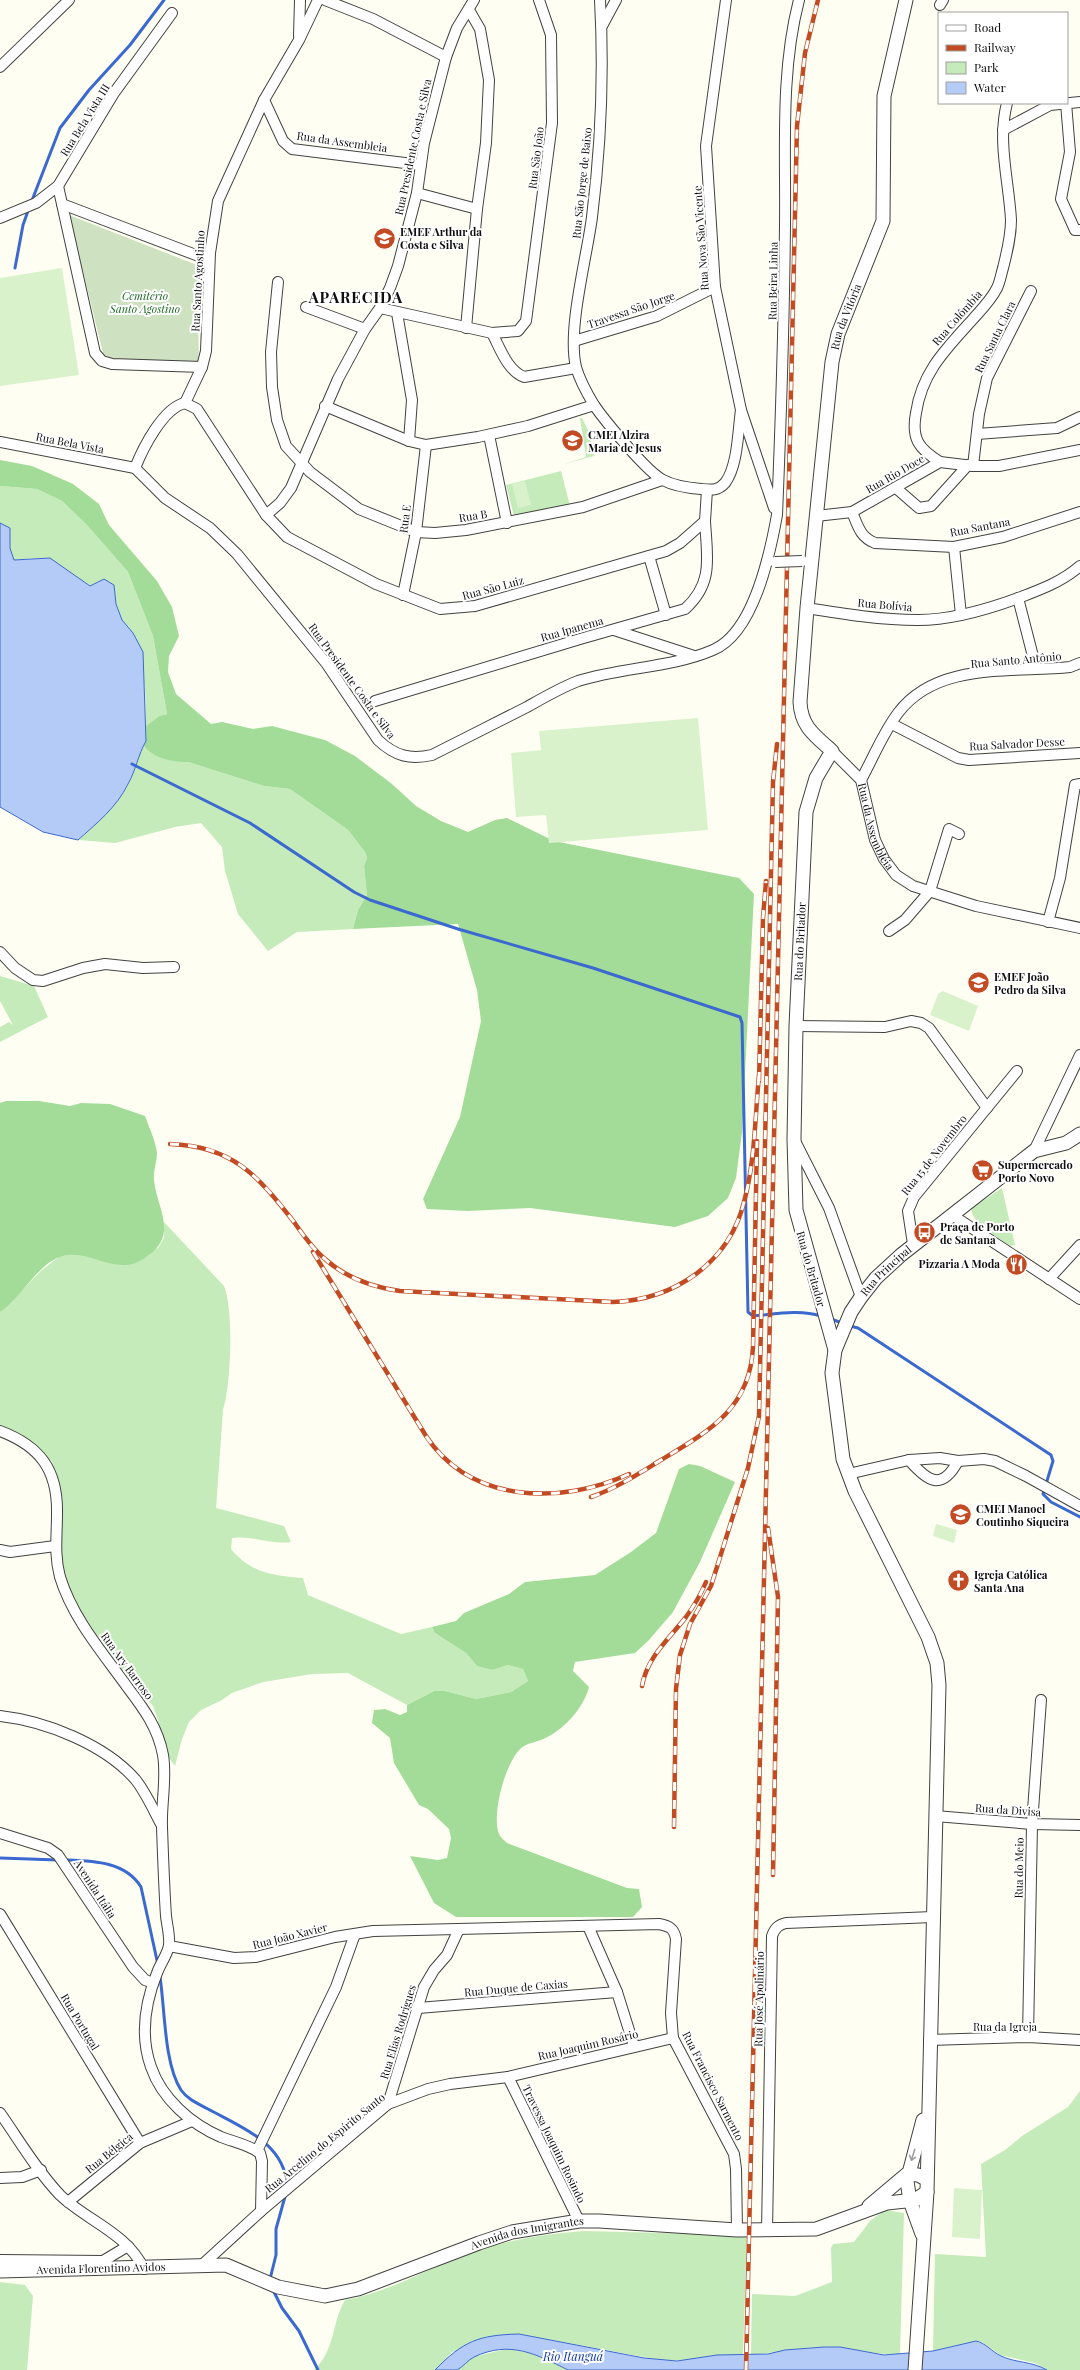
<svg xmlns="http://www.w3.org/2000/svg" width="1080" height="2370" viewBox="0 0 1080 2370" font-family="'Playfair Display',serif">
<rect width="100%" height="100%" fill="#fefff2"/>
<path fill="#c5ebba" d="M582 418 589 432 594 456 564 464 586 457 580 418Z
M561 471 570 506 515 520 506 485Z
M0 486 37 489 62 501 87 525 128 572 153 636 167 714 159 716 146 726 145 687 133 633 122 620 116 604 114 585 104 579 90 586 73 574 38 558 14 560 10 548 9 529 0 523Z
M143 745C153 758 172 762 188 762L264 786 290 789 348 830 365 852 367 858 364 866 367 895 358 910 353 929 297 932 268 951 238 914 225 871 222 847 201 823 175 827 115 843 79 840C96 824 116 807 128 785 135 772 136 757 143 745Z
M0 976 34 986 48 1017 0 1042V1027L9 1022 13 1025 0 1001Z
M1002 1188 1015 1245 1010 1246C1000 1239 968 1221 972 1208Z
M164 1222 224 1286C234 1310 231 1385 223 1410L216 1508 284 1526 291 1542C271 1545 252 1535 232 1538L231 1549C251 1573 273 1576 303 1578L308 1595 401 1634 432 1627 435 1633 466 1653 477 1666 492 1670 508 1665 523 1669 528 1681 511 1692 476 1699 445 1691H434L407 1705 348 1673 312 1674 263 1682 232 1693 222 1700 201 1710 189 1722 182 1739 175 1766 163 1750 158 1720 153 1706 111 1661 80 1618 61 1570 57 1478 52 1462 37 1446 0 1428V1312L42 1270 59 1257 78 1253 110 1263 158 1248 164 1238Z
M1080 2091V2370H1047L1035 2363 1000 2355 982 2342 976 2341 933 2351 935 2254 986 2257 981 2164 1005 2150 1022 2136 1068 2107Z
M885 2210 904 2213 900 2354C875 2356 850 2346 824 2347 799 2347 775 2354 751 2354L752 2294 795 2296 832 2282 831 2248 833 2244 854 2242 870 2221Z
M584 2231 747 2235 743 2355C715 2355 688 2362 660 2360L519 2334 452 2352 435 2370H314C336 2349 331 2324 345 2300 390 2292 426 2269 468 2254 505 2240 544 2234 584 2231Z
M0 2282 25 2285 33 2296 27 2370H0Z
M506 2349C532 2351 546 2359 568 2370H456L473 2357Z"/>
<path fill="#a3dc99" d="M0 460 32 466 73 484 99 504 109 525 157 581 172 607 179 636 169 656 168 672 176 694 211 724 222 722 253 729 272 726 325 740 355 756 392 784 416 806 441 821 468 832 495 820 507 818 554 841 739 878 754 894 742 1132 736 1178 728 1198 708 1216 675 1227 530 1208 468 1211 427 1209 423 1199 460 1117 481 1021 477 990 458 924 353 929 358 910 367 895 364 866 367 858 365 852 348 830 290 789 264 786 188 762C172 763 153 758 143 745L146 741V726L159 716 167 714 153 636 128 572 87 525 62 501 37 489 0 486Z
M6 1101H39L70 1106 81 1103 110 1104 145 1116C149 1127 156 1142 157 1153 157 1162 153 1171 154 1180 157 1209 178 1233 149 1255 142 1260 134 1265 125 1265 101 1266 84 1249 60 1257 38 1264 20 1299 0 1312V1103Z
M689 1464 700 1466 735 1482 700 1562 673 1612 649 1640 635 1653 575 1662 573 1671 589 1687C584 1708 562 1732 541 1740 536 1742 529 1743 524 1746 506 1757 491 1815 499 1834 500 1837 504 1840 507 1843L627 1888 639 1889 642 1907 633 1917H456L434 1903 410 1856 438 1860 447 1858 451 1838 449 1829 428 1809 419 1805 394 1763 390 1738 372 1723 374 1710 385 1709 400 1715 407 1712V1705L434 1691H445L476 1699 511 1692 528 1681 523 1669 508 1665 492 1670 477 1666 466 1653 435 1633 432 1627 456 1621 464 1613 509 1594 525 1582 595 1575 631 1552 656 1533 679 1469Z"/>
<path fill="#cee2c1" d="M69 215 197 265 199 365H106Z"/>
<path fill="#daf2cc" d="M62 268 79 375 0 386V278Z
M525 481 531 505 518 508 512 484Z
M698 718 708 830 549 843 546 815 516 817 511 753 541 750 539 731Z
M943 991 978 1006 969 1031 930 1015 938 994Z
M936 1524 957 1530 954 1543 933 1536Z
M954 2188 982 2190 980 2239 952 2237Z"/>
<path fill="#b5cbf7" stroke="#3b69d0" d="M0 523 10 528V548L14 560 50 558 90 586 104 579 114 585 116 604 122 620 133 633 143 652 146 741C138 755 136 770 128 784 117 807 96 824 78 840L43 832 0 807Z
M519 2334 644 2358 677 2361 717 2355 768 2354 785 2350 824 2347H840L884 2355 933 2351 976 2341C986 2343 992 2352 1001 2356 1016 2363 1031 2361 1047 2370H568C536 2354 510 2340 474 2357 468 2360 463 2367 457 2370 452 2370 441 2370 435 2370 463 2341 479 2335 519 2334Z"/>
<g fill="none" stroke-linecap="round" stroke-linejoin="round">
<path stroke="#3b69d0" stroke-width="3" d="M31 203 60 128 89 90 130 45 164 0
M15 268 23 225 29 208
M132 764 250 823 354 892 370 900 458 929 593 968 740 1017 742 1023 748 1312 753 1316C775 1314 800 1309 821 1316
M831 1319 842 1323
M850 1326 858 1328 1051 1455 1053 1461 1043 1494 1051 1502 1080 1517
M0 1858 58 1860
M64 1860C92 1861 125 1861 141 1887L158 1965
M160 1977C165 2009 164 2064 181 2090 188 2100 199 2104 208 2109 241 2127 285 2143 287 2186
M270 2279 276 2255V2229L286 2193
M272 2288 282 2308 299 2331 318 2370"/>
<defs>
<g id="minor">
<path d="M325 0 373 19 446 57"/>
<path d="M600 0C604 72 601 145 592 217 587 257 567 329 576 367 579 378 588 395 594 405 605 421 647 472 663 480 674 486 689 488 701 489 711 490 718 491 725 483 738 466 738 430 741 410"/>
<path d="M726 0 706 146 715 287 741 410 774 508"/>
<path d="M940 5 943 0"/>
<path d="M602 26 616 0"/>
<path d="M299 36 300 0"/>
<path d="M0 67 69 0"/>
<path d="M264 100 283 141 292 149 421 165"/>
<path d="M1066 103 1070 152 1061 199 1075 230H1080"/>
<path d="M1003 130 1050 105 1080 102"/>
<path d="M58 186 95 353 102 361 112 364 202 367"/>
<path d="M417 193 477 209"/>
<path d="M62 204 209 260"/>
<path d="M0 218 36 203 58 186 114 93 172 13"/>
<path d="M278 282 271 352 272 387 277 420 286 446 310 472 359 509 416 532 435 533 466 530 583 507 662 480"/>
<path d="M306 307 365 329"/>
<path d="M380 308 492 333 518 331 526 321 552 123 551 35 539 0"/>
<path d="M397 313 412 400 409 441"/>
<path d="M466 328 477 209 486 143 489 80 480 29 469 10"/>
<path d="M492 333C500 348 507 370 524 377L576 368"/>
<path d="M574 341 657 316 715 287"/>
<path d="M185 403 197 409 266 515 287 537 376 584 440 609 475 606 666 551 680 543 705 521 707 490"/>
<path d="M185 403 202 367 206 351 210 253 218 201 264 100 299 40 318 0"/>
<path d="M325 406 409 441 426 445 478 437 528 426 594 405"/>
<path d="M977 434 1057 428 1080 417"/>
<path d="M489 435 507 523"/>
<path d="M0 442 135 468"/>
<path d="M940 462C919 449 911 439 916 413 922 372 946 349 973 319 981 310 991 300 997 288 1000 282 1001 275 1003 268 1007 252 1011 237 1011 220 1009 181 997 142 1007 103"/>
<path d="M973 466 979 414 987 378 1031 291"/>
<path d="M135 468 165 498 210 528 237 554 326 663 378 740C395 756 410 760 432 755 464 739 495 723 527 707 543 698 560 688 578 681 622 667 671 668 713 650 754 633 770 554 777 515 781 419 784 322 785 225 786 151 780 73 799 0"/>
<path d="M135 468C143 448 163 408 185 403"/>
<path d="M896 488 919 508 931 506 968 465"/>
<path d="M852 512C858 526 860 537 875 543L954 547 1003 537 1080 512"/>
<path d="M266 515 280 503 291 488 338 379 365 329 380 308 390 288 398 266 417 193 424 143 446 57 457 28 474 0"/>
<path d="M816 516 852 512 940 462 973 466H999L1080 450"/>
<path d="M954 547 961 615"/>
<path d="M649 556 666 615"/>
<path d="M403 595 416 532 426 445"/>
<path d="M1018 598 1036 668"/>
<path d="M807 608C844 614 881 620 918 620 953 620 989 609 1021 597 1042 589 1063 581 1080 566"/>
<path d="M614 630 694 656"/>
<path d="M375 701 580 639 685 609C714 583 707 557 705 521"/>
<path d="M892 724 958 758 969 760 1080 753"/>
<path id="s1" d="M832 751 861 780 875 840 884 859 896 875 913 886 976 906 1080 928"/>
<path d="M861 780C873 758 883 733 898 713 937 661 1013 673 1070 667L1080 663"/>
<path d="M1048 922 1060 878 1075 785 1080 784"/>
<path d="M889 931 905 920 930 891 949 829 959 834"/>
<path d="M0 952 15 968 33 980 43 981 83 968 105 964 143 968 174 967"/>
<path d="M796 1026 885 1027 911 1021 921 1023 929 1028 987 1108"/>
<path d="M795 1141 829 1208 861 1297"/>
<path d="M1034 1151 1080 1055"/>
<path d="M952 1215 1080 1299"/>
<path d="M913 1244 908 1211 914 1197 1017 1071"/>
<path d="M1049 1279 1080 1245"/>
<path d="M0 1431C40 1446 58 1470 57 1514 57 1536 54 1555 60 1577 73 1619 103 1653 128 1688 144 1709 158 1728 163 1755 167 1779 161 1803 162 1827 163 1856 164 1886 166 1916 167 1925 170 1936 169 1945 168 1954 160 1964 157 1973 145 2003 140 2036 151 2067 162 2099 191 2124 221 2137 234 2142 249 2145 260 2153L262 2161 261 2211"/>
<path d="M909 1460C928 1482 942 1491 958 1461"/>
<path d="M848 1474 909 1460 940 1458 958 1461 984 1459 995 1461 1026 1476 1080 1506"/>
<path d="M0 1550 10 1552 55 1546"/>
<path d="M0 1716C45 1721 104 1744 135 1779 145 1791 153 1809 161 1824"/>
<path d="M935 1816 1032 1824 1080 1825"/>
<path d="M0 1833 48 1848 58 1855 133 1967 145 1980 153 1983"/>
<path d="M0 1914 140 2143"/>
<path d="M588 1926 617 1992 634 2046"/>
<path d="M169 1946 234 1958 256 1957 335 1937 373 1931 659 1924C669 1926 674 1928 676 1939L671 2013 673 2038 734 2154 736 2169 737 2230"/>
<path d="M418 2008 617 1992"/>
<path d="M1028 2037 1032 1824 1041 1700"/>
<path d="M929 2040 1028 2037 1080 2040"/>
<path d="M508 2077 579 2221"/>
<path d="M388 2104 424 1987 434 1970 447 1955 459 1929"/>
<path d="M0 2113C19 2140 37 2171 60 2195 87 2221 126 2232 144 2269"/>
<path d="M257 2151 336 1987 355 1934"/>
<path d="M0 2178 22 2177 41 2170"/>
<path d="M68 2202 140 2143 192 2121"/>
<path d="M767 2231 772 1936C775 1928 778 1925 786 1923L933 1917"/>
<path d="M0 2260 103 2261 128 2246"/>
<path d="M202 2265 261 2211 388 2104 428 2089 450 2084 508 2077 673 2038"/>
</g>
<g id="tertiary">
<path id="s2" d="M835 1350 796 1210 794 1139 796 1026 806 812 816 778 832 751C814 735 801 726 800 702L807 608 832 362 838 334 883 221 884 96 906 0"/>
<path d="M869 2206 907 2174 918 2175 926 2179"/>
<path d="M922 2234 910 2201 907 2181 923 2120"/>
<path id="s3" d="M0 2271 226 2265 278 2287 325 2296 358 2289 479 2243 512 2232 579 2221H599L737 2230 816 2229 887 2203 915 2200 927 2192"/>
<path id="s4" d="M915 2370 927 2192 939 1685 937 1663 928 1637 855 1491 843 1459 832 1373 835 1350 851 1312 861 1297 876 1278 901 1255 1034 1151 1066 1143 1080 1134"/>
</g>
</defs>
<use href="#minor" stroke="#424242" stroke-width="12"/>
<use href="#tertiary" stroke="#424242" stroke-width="15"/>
<use href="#minor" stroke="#fff" stroke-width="10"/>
<use href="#tertiary" stroke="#fff" stroke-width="13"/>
<defs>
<path id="rail" d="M759 1081 763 918 766 881
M170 1144C233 1146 258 1176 294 1222 303 1235 313 1249 325 1259 346 1278 372 1287 400 1291L613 1302C674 1300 729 1263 744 1202 755 1162 755 1117 759 1075
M313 1252 426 1436C471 1504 561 1505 629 1474
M591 1497C617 1488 638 1474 661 1460 709 1431 750 1409 753 1347L757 1141
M768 1528 778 1597 773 1875
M642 1686C647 1657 669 1639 686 1617 694 1606 701 1594 706 1582
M674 1827 676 1689 680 1655 690 1624 711 1586 748 1468 759 1416 773 782 777 744
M746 2370 797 126 805 53 818 0"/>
</defs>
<use href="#rail" stroke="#c34b24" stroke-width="4.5"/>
<use href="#rail" stroke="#fff" stroke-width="3" stroke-dasharray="9" stroke-linecap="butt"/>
<defs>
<path id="minor-bridge" d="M775 562 802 561"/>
</defs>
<use href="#minor-bridge" stroke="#424242" stroke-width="12" stroke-linecap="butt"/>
<use href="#minor-bridge" stroke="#fff" stroke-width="10"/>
</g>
<defs><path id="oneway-shaft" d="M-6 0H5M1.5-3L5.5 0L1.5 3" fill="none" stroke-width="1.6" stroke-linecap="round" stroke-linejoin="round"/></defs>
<use stroke="#9f9f9f" href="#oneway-shaft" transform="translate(913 2155) rotate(107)"/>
<defs>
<symbol id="school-disc" viewBox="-11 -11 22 22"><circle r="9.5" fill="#c34b24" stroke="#fff"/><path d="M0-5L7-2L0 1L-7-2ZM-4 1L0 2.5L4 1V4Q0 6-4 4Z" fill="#fff"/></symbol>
<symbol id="supermarket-disc" viewBox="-11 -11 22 22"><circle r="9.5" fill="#c34b24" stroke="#fff"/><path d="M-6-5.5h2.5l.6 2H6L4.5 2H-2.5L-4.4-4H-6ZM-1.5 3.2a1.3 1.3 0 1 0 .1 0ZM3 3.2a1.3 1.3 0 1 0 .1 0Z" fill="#fff"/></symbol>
<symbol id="bus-disc" viewBox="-11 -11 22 22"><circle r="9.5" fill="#c34b24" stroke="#fff"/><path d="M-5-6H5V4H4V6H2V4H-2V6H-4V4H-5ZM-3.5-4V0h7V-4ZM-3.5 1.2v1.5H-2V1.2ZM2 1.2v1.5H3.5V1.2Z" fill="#fff"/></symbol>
<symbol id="restaurant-disc" viewBox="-11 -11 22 22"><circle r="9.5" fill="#c34b24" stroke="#fff"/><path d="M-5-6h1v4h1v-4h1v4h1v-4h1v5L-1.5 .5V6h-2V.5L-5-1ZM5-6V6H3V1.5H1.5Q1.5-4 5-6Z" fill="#fff"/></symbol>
<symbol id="church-disc" viewBox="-11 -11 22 22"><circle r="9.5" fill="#c34b24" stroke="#fff"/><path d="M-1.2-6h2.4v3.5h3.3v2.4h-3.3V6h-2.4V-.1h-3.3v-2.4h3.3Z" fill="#fff"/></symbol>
</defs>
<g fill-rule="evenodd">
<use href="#school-disc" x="372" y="226" width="25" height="25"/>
<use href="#school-disc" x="560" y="428" width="25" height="25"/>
<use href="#school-disc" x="966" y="970" width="25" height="25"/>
<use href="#supermarket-disc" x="970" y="1158" width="25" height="25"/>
<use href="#bus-disc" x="912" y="1220" width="25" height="25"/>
<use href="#restaurant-disc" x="1004" y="1252" width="25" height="25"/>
<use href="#school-disc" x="948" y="1502" width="25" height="25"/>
<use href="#church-disc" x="946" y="1568" width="25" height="25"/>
</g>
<g text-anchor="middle" stroke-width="4" stroke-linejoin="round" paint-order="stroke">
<g font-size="11" fill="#0f0f0f" stroke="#fff">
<text transform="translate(85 120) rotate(-58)" y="4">Rua Bela Vista III</text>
<text transform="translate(342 142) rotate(8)" y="4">Rua da Assembleia</text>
<text transform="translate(413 147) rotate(-78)" y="4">Rua Presidente Costa e Silva</text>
<text transform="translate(536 158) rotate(-83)" y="4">Rua São João</text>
<text transform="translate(582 183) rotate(-84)" y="4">Rua São Jorge de Baixo</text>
<text transform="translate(701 238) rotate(-94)" y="4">Rua Nova São Vicente</text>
<text transform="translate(198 281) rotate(-87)" y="4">Rua Santo Agostinho</text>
<text transform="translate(773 281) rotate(-89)" y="4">Rua Beira Linha</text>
<text transform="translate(631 310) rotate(-19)" y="4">Travessa São Jorge</text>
<text dy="4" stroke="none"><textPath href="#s2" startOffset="1060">Rua da Vitória</textPath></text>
<text transform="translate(957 318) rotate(-49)" y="4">Rua Colômbia</text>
<text transform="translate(995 337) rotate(-64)" y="4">Rua Santa Clara</text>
<text transform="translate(70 443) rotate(11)" y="4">Rua Bela Vista</text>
<text transform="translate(895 474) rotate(-30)" y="4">Rua Rio Doce</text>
<text transform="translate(473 516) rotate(-9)" y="4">Rua B</text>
<text transform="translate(405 519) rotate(-83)" y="4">Rua E</text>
<text transform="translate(980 527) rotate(-11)" y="4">Rua Santana</text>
<text transform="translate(493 588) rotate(-15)" y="4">Rua São Luiz</text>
<text transform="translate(885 605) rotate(5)" y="4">Rua Bolívia</text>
<text transform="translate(572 629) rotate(-16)" y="4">Rua Ipanema</text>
<text transform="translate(1016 660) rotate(-5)" y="4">Rua Santo Antônio</text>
<text transform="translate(352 681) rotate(54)" y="4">Rua Presidente Costa e Silva</text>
<text transform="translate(1017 744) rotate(-3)" y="4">Rua Salvador Desse</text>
<text dy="4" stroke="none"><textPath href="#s1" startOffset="90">Rua da Assembléia</textPath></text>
<text dy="4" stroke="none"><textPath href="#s2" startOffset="414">Rua do Britador</textPath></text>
<text transform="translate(934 1155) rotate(-52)" y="4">Rua 15 de Novembro</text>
<text transform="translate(811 1269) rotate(74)" y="4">Rua do Britador</text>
<text dy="4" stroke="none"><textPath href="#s4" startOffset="1138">Rua Principal</textPath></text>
<text transform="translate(127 1666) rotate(54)" y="4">Rua Ary Barroso</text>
<text transform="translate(1008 1810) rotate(4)" y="4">Rua da Divisa</text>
<text transform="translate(1019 1868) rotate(-89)" y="4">Rua do Meio</text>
<text transform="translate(95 1889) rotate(57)" y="4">Avenida Itália</text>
<text transform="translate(290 1936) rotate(-14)" y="4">Rua João Xavier</text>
<text transform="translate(516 1988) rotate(-5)" y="4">Rua Duque de Caxias</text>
<text transform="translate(759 1999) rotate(-89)" y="4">Rua José Apolinário</text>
<text transform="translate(80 2022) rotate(59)" y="4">Rua Portugal</text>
<text x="1005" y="2031">Rua da Igreja</text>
<text transform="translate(398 2032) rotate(-73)" y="4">Rua Elias Rodrigues</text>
<text transform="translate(588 2045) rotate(-13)" y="4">Rua Joaquim Rosário</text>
<text transform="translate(713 2086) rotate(63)" y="4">Rua Francisco Sarmento</text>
<text transform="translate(325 2143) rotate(-39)" y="4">Rua Arcelino do Espírito Santo</text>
<text transform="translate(554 2144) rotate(64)" y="4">Travessa Joaquim Rosindo</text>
<text transform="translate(109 2153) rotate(-39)" y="4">Rua Bélgica</text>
<text dy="4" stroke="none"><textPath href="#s3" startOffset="543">Avenida dos Imigrantes</textPath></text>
<text dy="4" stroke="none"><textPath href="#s3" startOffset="101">Avenida Florentino Avidos</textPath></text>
</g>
<g font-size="11" font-weight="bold" fill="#0f0f0f" stroke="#fff" text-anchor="start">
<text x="400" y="236">EMEF Arthur da<tspan x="400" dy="13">Costa e Silva</tspan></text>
<text x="588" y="439">CMEI Alzira<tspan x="588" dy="13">Maria de Jesus</tspan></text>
<text x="994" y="981">EMEF João<tspan x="994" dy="13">Pedro da Silva</tspan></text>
<text x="998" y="1169">Supermercado<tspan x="998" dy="13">Porto Novo</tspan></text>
<text x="940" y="1231">Praça de Porto<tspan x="940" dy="13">de Santana</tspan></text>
<text x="1000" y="1268" text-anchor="end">Pizzaria A Moda</text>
<text x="976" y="1513">CMEI Manoel<tspan x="976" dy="13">Coutinho Siqueira</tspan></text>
<text x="974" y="1579">Igreja Católica<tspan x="974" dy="13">Santa Ana</tspan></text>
</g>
<g font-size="11" font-style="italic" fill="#1d6924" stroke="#fff">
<text x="145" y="300">Cemitério<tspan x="145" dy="13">Santo Agostino</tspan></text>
</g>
<g font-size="12" font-style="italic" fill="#153ca5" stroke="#fff">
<text x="573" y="2361">Rio Itanguá</text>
</g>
<g font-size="15" font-weight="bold" letter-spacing="1" fill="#0f0f0f" stroke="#fff">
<text x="356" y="303">APARECIDA</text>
</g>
</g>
<rect x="938" y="12" width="130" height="92" fill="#ffffff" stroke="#9f9f9f"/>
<rect x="946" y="25" width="20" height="6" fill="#ffffff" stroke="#9f9f9f"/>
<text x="974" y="32" font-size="12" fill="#0f0f0f">Road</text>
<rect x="946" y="45" width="20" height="6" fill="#c34b24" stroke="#9f9f9f"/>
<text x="974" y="52" font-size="12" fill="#0f0f0f">Railway</text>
<rect x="946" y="62" width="20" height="12" fill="#c5ebba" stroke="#9f9f9f"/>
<text x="974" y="72" font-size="12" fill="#0f0f0f">Park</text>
<rect x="946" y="82" width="20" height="12" fill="#b5cbf7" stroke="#9f9f9f"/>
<text x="974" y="92" font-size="12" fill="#0f0f0f">Water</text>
</svg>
